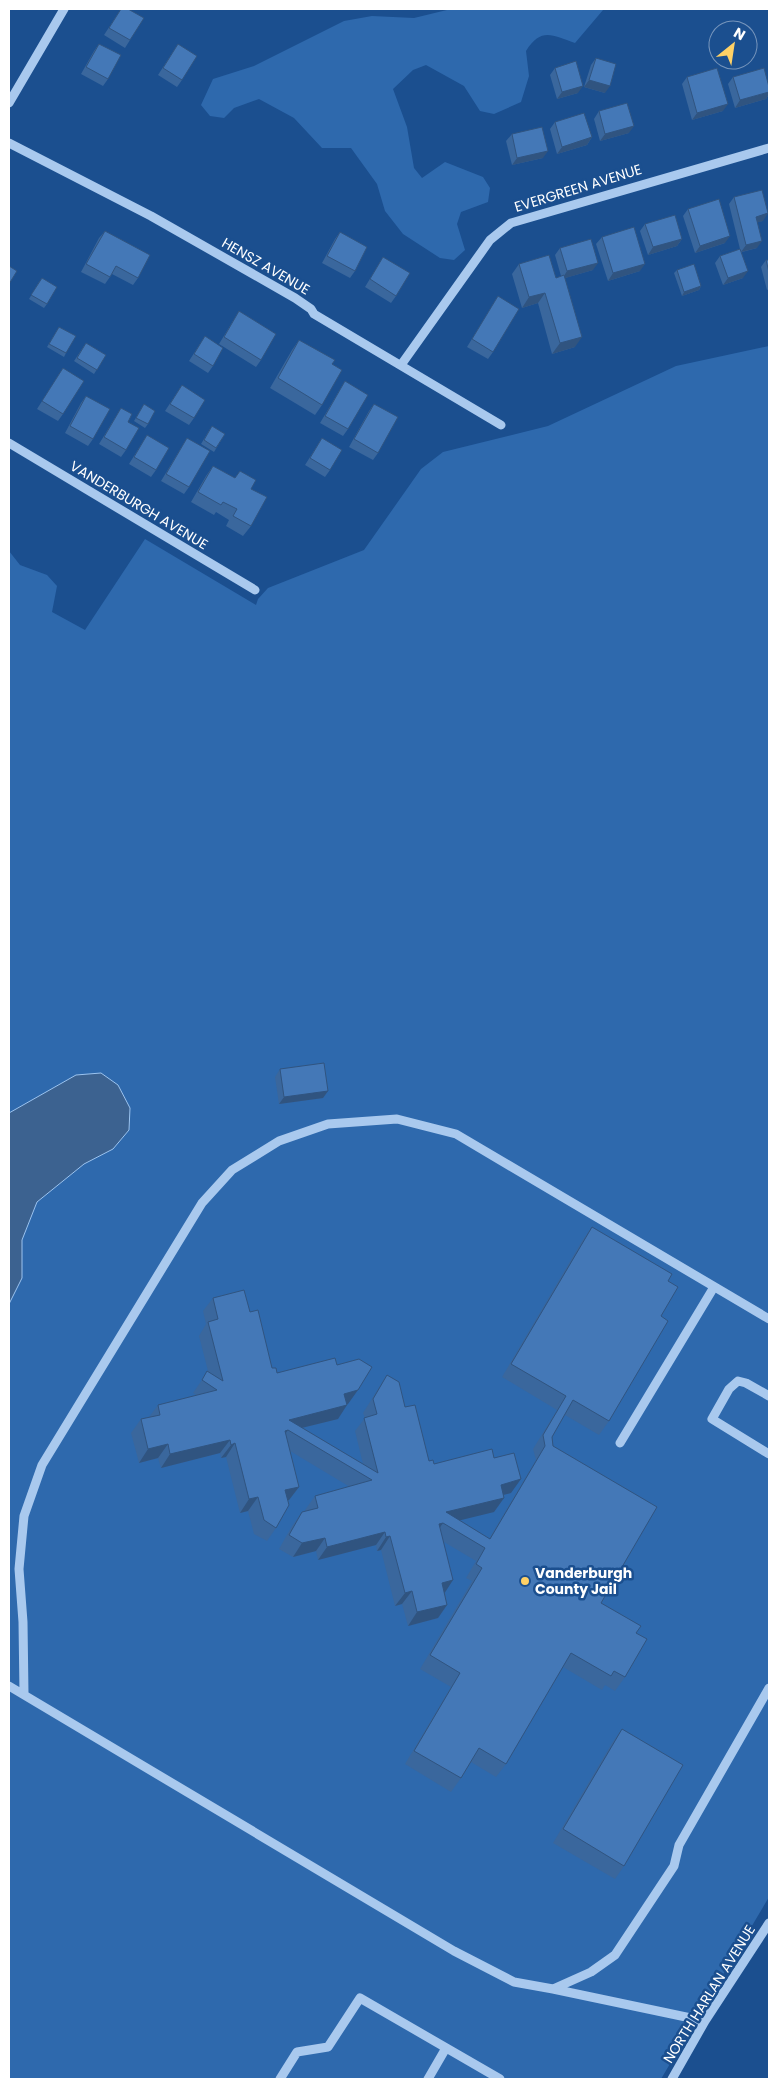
<svg xmlns="http://www.w3.org/2000/svg" width="778" height="2088" viewBox="0 0 778 2088" font-family="Poppins,sans-serif">
<rect width="100%" height="100%" fill="#1b4f8f"/>
<path fill="#2e69ad" d="M451 9H608L603 10 575 43C552 35 541 27 526 51L529 76 521 102 494 114 480 111 464 86 426 65 413 70 393 89 407 127 414 168 422 178 445 162 483 177 490 188 488 202 461 212 457 224 465 250 454 260 440 258 403 234 385 211 377 184 351 148H322L294 118 259 99 234 108 224 118 210 116 201 105 213 79 254 66 344 21 372 16 414 18Z
M769 346V1897L661 2079H9V1304L22 1278V1240L37 1202 84 1164 113 1149 129 1130 130 1108 118 1085 101 1073 76 1075 9 1113V551L20 565 47 575 57 586 52 612 85 630 145 539 256 605 258 599 268 588 364 550 421 469 443 452 548 426 676 366Z"/>
<path fill="#3c6290" stroke="#9cc4f0" d="M101 1073 118 1085 130 1108 129 1130 113 1149 84 1164 37 1202 22 1240V1278L9 1304V1113L76 1075Z"/>
<g fill="none" stroke-linecap="round" stroke-linejoin="round">
<path stroke="#a9c9ee" stroke-width="9" d="M9 103 64 9
M9 143 151 216 295 298 311 309 314 314 501 425
M401 365 490 240 511 223 769 148
M9 443 255 590
M769 1396 746 1383 738 1381 729 1389 712 1419 769 1454
M620 1443 714 1287
M9 1686 454 1951 514 1982 553 1989 591 1972 615 1955 674 1866 679 1845 769 1688
M24 1694 23 1622 19 1569 24 1516 42 1465 202 1203 232 1170 279 1141 328 1124 397 1119 456 1134 769 1319
M553 1989 705 2021
M280 2079 297 2052 328 2047 360 1998 500 2079
M428 2079 446 2048
M672 2079 705 2021 769 1923"/>
</g>
<path fill="#3a679d" d="M121 9 130 40 125 48 104 35Z
M99 44 108 79 103 86 81 74 94 51Z
M178 44 182 80 177 87 158 75Z
M596 58 605 93 584 87 591 65Z
M555 68 578 93 557 99 550 75Z
M687 77 723 111 692 120 682 84Z
M733 77 769 87V94L766 99 735 108 728 84Z
M599 111 629 133 600 141 594 119Z
M555 122 592 137 587 145 557 154 550 129Z
M512 134 543 158 512 165 506 141Z
M734 197 763 221 757 222V248L742 252 743 278 723 285 715 263 720 256 740 249 729 204Z
M688 209 725 243 695 253 683 216Z
M645 224 682 239 677 246 648 255 640 231Z
M105 231 138 278 133 285 112 274 105 284 81 272 99 238Z
M340 232 355 271 350 278 322 263 335 239Z
M602 237 640 271 608 281 596 244Z
M560 248 593 270 565 278 575 347 552 354 538 303 522 308 512 274 519 264 556 278 561 276 555 255Z
M383 257 396 296 391 303 365 287Z
M766 260H769V289L767 290 761 267Z
M677 270 701 286 699 290 682 296 674 273Z
M39 282 47 304 44 308 29 299Z
M498 296 493 352 488 359 467 347Z
M239 311 261 360 256 367 219 344Z
M59 327 66 353 64 357 47 347Z
M205 336 213 366 208 373 189 361Z
M299 340 332 364 322 405 315 415 270 388 292 350Z
M86 343 106 355 94 374 74 361Z
M63 368V414L58 421 37 409Z
M345 381 348 429 343 436 320 423Z
M182 385 194 418 189 425 165 411Z
M86 396 93 439 88 446 65 433 81 403Z
M144 404 148 424 145 428 134 421Z
M374 404 378 453 373 460 349 447 369 411Z
M121 408 128 422 126 450 121 457 99 444Z
M210 429 225 434 214 452 201 444Z
M147 435 156 470 151 477 129 464Z
M187 438 189 487 184 494 161 481Z
M322 438 330 470 325 477 305 465Z
M213 466 235 478 240 471 251 489V526L243 536 226 526 229 520 216 512 214 515 191 502 206 476Z
M280 1069 328 1091 323 1098 279 1104 275 1077Z
M592 1227 668 1281 661 1316 609 1421 599 1435 565 1415 552 1437 553 1446 601 1603 636 1633 625 1677 615 1691 605 1685 602 1690 563 1667 506 1764 496 1777 471 1762 461 1778 451 1792 405 1764 451 1687 420 1669 472 1581 466 1578 476 1561 444 1542 445 1593 447 1605 438 1618 408 1626 402 1604 395 1606 381 1550 377 1551 376 1545 318 1560 316 1551 293 1557 279 1549 292 1526 302 1512 305 1511V1510L315 1496 350 1487 290 1451 299 1487 289 1500 288 1501 276 1528 267 1541 254 1534 248 1511 240 1513 226 1457 221 1458 220 1453 161 1468 158 1458 139 1463 131 1433 141 1419 149 1417 158 1405 196 1395 193 1393 208 1371 199 1336 206 1324 203 1311 213 1298 250 1312 272 1368 277 1373 348 1404H347L338 1419 302 1428 363 1464 355 1431 365 1418 363 1413 378 1389 387 1375 405 1407 429 1461 434 1464 494 1458 511 1493 503 1495 504 1498 494 1512 459 1520 489 1539 536 1460 533 1449 557 1410 502 1377 582 1241Z
M622 1729 624 1866 615 1879 553 1843 612 1743Z"/>
<path fill="#305480" d="M589 80 610 86 605 93 584 87Z
M583 86 578 93 557 99 562 92Z
M769 92V94L766 99 735 108 740 100Z
M728 104 723 111 692 120 697 113Z
M634 126 629 133 600 141 605 134Z
M592 137 587 145 557 154 562 147Z
M548 151 543 158 512 165 517 158Z
M768 213 763 221 751 224 756 217Z
M730 236 725 243 695 253 700 246Z
M682 239 677 246 648 255 653 247Z
M762 241 757 248 741 252 746 245Z
M598 263 593 270 562 279 567 271Z
M645 264 640 271 608 281 613 273Z
M748 271 743 278 723 285 728 278Z
M701 286 699 290 682 296 684 292Z
M545 293 538 303 522 308 529 297Z
M582 337 575 347 552 354 560 343Z
M328 1091 323 1098 279 1104 284 1097Z
M358 1390 348 1404 335 1407 344 1394Z
M347 1405 338 1419 289 1431 288 1430 278 1444 289 1420Z
M230 1440 220 1453 161 1468 170 1454Z
M235 1443 226 1457 221 1458 231 1445Z
M168 1444 158 1458 139 1463 148 1449Z
M521 1479 511 1493 491 1498 501 1485Z
M299 1487 289 1500 276 1504 285 1490Z
M258 1497 248 1511 240 1513 249 1499Z
M504 1498 494 1512 445 1524 443 1523 434 1536 430 1538 446 1512Z
M385 1532 376 1545 318 1560 327 1547Z
M390 1536 381 1550 377 1551 386 1537Z
M325 1538 316 1551 293 1557 302 1543Z
M453 1580 444 1594 442 1583Z
M412 1591 402 1604 395 1606 405 1593Z
M447 1605 438 1618 408 1626 417 1612Z"/>
<path fill="#4478b7" stroke="#305480" d="M121 9H128L144 18 130 40 109 28Z
M99 44 121 55 108 79 86 67Z
M178 44 197 56 182 80 163 68Z
M596 58 616 64 610 86 589 80Z
M576 61 583 86 562 92 555 68Z
M717 68 728 104 697 113 687 77Z
M764 68 769 87V92L740 100 733 77Z
M627 103 634 126 605 134 599 111Z
M584 113 592 137 562 147 555 122Z
M542 127 548 151 517 158 512 134Z
M762 190 768 213 756 217 762 241 746 245 734 197Z
M719 199 730 236 700 246 688 209Z
M675 215 682 239 653 247 645 224Z
M634 227 645 264 613 273 602 237Z
M105 231 150 255 138 278 116 266 110 277 86 264Z
M340 232 367 247 355 271 327 256Z
M591 239 598 263 567 271 560 248Z
M740 249 748 271 728 278 720 256Z
M549 255 556 278 564 275 582 337 560 343 545 293 529 297 519 264Z
M383 257 410 273 396 296 370 279Z
M766 260H769V272Z
M694 264 701 286 684 292 677 270Z
M9 266 17 271 9 284Z
M42 278 57 287 47 304 31 295Z
M498 296 519 309 493 352 472 339Z
M239 311 276 334 261 360 224 337Z
M59 327 76 336 66 353 49 344Z
M205 336 223 348 213 366 194 354Z
M299 340 335 360 332 364 342 370 322 405 278 378Z
M86 343 106 355 97 370 77 358Z
M63 368 84 381 63 414 42 401Z
M345 381 368 395 348 429 325 416Z
M182 385 205 400 194 418 170 404Z
M86 396 110 409 93 439 70 426Z
M144 404 155 411 148 424 136 418Z
M374 404 398 417 378 453 354 439Z
M121 408 132 414 128 422 139 428 126 450 104 437Z
M212 426 225 434 216 448 204 440Z
M147 435 169 448 156 470 134 457Z
M187 438 210 451 189 487 166 474Z
M322 438 342 450 330 470 310 458Z
M213 466 235 478 240 471 256 480 251 489 267 497 251 526 233 516 237 509 223 502 221 505 198 492Z
M324 1063 328 1091 284 1097 280 1069Z
M592 1227 672 1274 668 1281 678 1287 661 1316 668 1321 609 1421 573 1400 552 1437 553 1446 657 1507 601 1603 641 1626 636 1633 647 1639 625 1677 614 1671 611 1676 571 1653 506 1764 479 1748 461 1778 414 1751 460 1673 430 1655 482 1568 476 1564 485 1548 443 1523 439 1524 453 1580 442 1583 447 1605 417 1612 412 1591 405 1593 390 1536 386 1537 385 1532 327 1547 325 1538 302 1543 289 1535 302 1512 318 1508 315 1496 372 1480 288 1430 285 1431 299 1487 285 1490 289 1505 276 1528 264 1520 258 1497 249 1499 235 1443 231 1445 230 1440 170 1454 168 1444 148 1449 141 1419 160 1415 158 1405 217 1390 202 1380 207 1371 223 1381 208 1322 218 1319 213 1298 244 1290 250 1312 258 1310 272 1368H276L277 1373 335 1358 337 1365 359 1359 372 1367 358 1390 344 1394 347 1405 289 1420 378 1473 364 1418 377 1414 373 1399 387 1375 399 1382 405 1407 415 1405 429 1461 433 1460 434 1464 492 1449 494 1458 514 1453 521 1479 501 1485 504 1498 446 1512 490 1539 545 1446 543 1435 566 1396 511 1364Z
M622 1729 683 1765 624 1866 563 1829Z"/>
<circle fill="#ffd166" stroke="#1b4f8f" stroke-width="2" cx="525" cy="1581" r="5"/>
<g text-anchor="middle" stroke-width="5" stroke-linejoin="round" paint-order="stroke">
<g font-size="14" fill="#fff" stroke="#1b4f8f">
<text transform="translate(578 188) rotate(-17)" y="5">EVERGREEN AVENUE</text>
<text transform="translate(266 266) rotate(30)" y="5">HENSZ AVENUE</text>
<text transform="translate(139 505) rotate(31)" y="5">VANDERBURGH AVENUE</text>
<text transform="translate(709 1994) rotate(-58)" y="5">NORTH HARLAN AVENUE</text>
</g>
<g font-size="14" font-weight="bold" fill="#fff" stroke="#1b4f8f" text-anchor="start">
<text x="535" y="1578">Vanderburgh<tspan x="535" dy="16">County Jail</tspan></text>
</g>
</g>
<rect width="778" height="2088" fill="none" stroke="#ffffff" stroke-width="20"/>
<g transform="translate(733 45) rotate(30)"><circle r="24" fill="#1b4f8f" stroke="#7695bc"/>
<path d="M0-4L9 19L0 12L-9 19Z" fill="#ffd166"/>
<text y="-8" font-size="14" font-weight="bold" text-anchor="middle" fill="#ffffff">N</text>
</g>
</svg>
